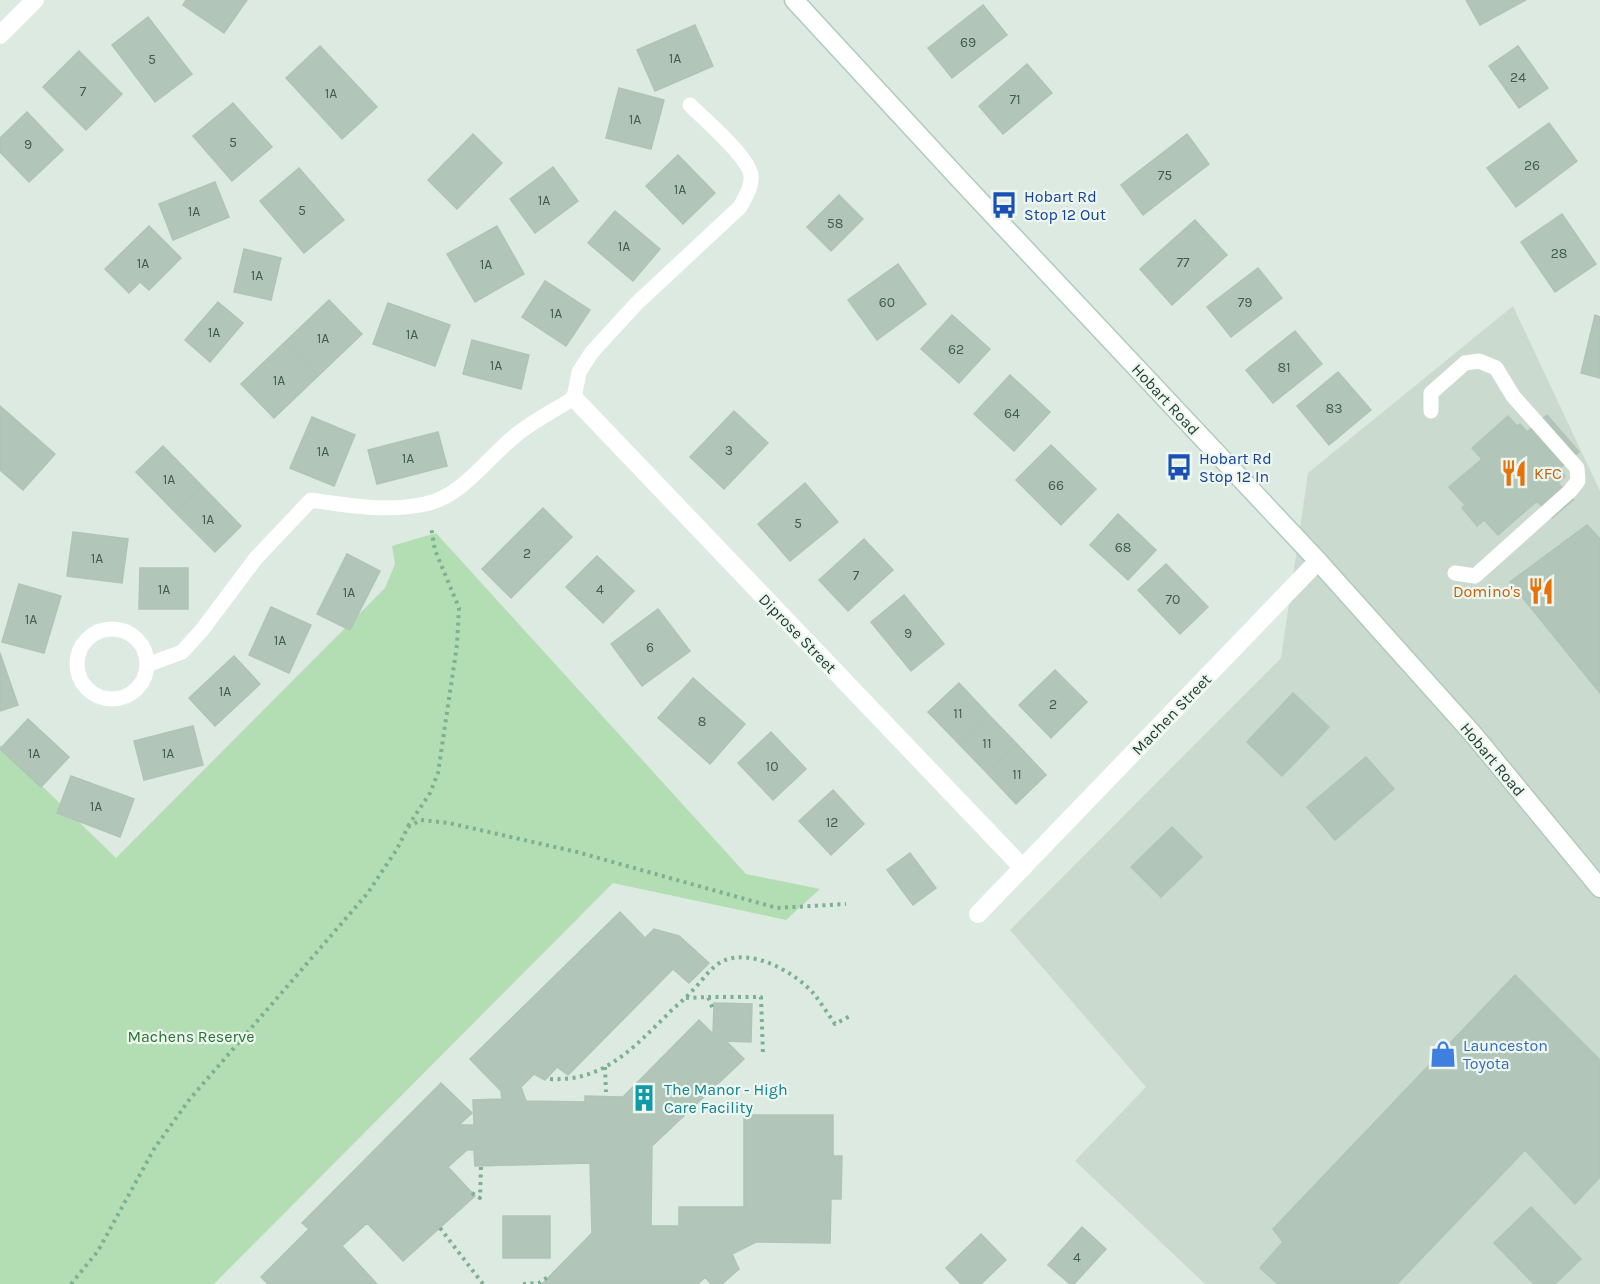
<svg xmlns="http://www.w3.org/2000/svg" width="1600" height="1284" viewBox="0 0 1600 1284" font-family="Karla,sans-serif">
<rect width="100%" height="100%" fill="#ddeae1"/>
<path fill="#cbdacf" d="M1513 306 1600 491V1284H1205L1075 1161 1146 1087 1010 930 1281 658 1308 473Z"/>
<path fill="#b3deb4" d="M436 533 746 874 820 889 786 920 613 883 214 1284H0V745L116 858 385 588 395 564 392 546Z"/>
<path fill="#b2c5b9" stroke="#afc4b6" stroke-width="1.5" d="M186 0H247L224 33 183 5Z
M1466 0H1526L1480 25Z
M983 5 1007 35 952 78 928 48Z
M148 17 192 74 155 102 112 45Z
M695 25 713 66 655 91 637 50Z
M320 46 377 107 342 139 286 78Z
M1518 46 1548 88 1519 108 1489 66Z
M79 51 122 94 86 130 43 87Z
M1027 64 1052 93 1003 134 979 106Z
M619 88 664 100 651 149 606 138Z
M233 103 272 147 232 181 193 136Z
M27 112 63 150 29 182 0 152V138Z
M1549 123 1577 161 1516 207 1487 168Z
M473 134 502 163 457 209 428 180Z
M1187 134 1209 164 1143 215 1121 185Z
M678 155 715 193 683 224 646 186Z
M553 167 578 201 535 233 510 199Z
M299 168 344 220 304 253 260 201Z
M215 182 229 217 173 240 159 204Z
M839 195 863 219 831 251 807 227Z
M615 211 660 249 633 281 588 243Z
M1562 214 1596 264 1555 292 1521 242Z
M1195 220 1227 255 1172 305 1140 269Z
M149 226 181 258 149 290 140 282 129 293 105 269Z
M497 226 524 274 475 302 447 254Z
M244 249 281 258 271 300 234 292Z
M898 264 926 304 877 340 848 300Z
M1258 268 1282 298 1231 337 1207 307Z
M545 281 590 310 566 346 522 317Z
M329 300 362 334 318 376 285 342Z
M218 302 243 323 210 362 185 340Z
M388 303 450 325 435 366 373 344Z
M952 315 990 349 959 383 921 349Z
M1595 315 1600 317V378L1581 373Z
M1295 331 1322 364 1273 403 1246 370Z
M472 340 529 355 521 389 463 374Z
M285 342 318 376 274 418 241 384Z
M1338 372 1371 410 1329 445 1297 406Z
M1010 375 1050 412 1014 451 974 414Z
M0 406 55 454 23 490 0 470Z
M734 411 768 443 724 489 690 457Z
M1547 415 1579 452 1559 469 1565 476 1558 483 1573 500 1552 518 1537 501 1498 535 1484 520 1477 526 1462 508 1465 505 1449 487 1482 459 1472 448 1508 416 1517 426 1520 424 1527 432Z
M312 417 355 435 334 486 290 468Z
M438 432 447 466 377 484 368 450Z
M1051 445 1096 489 1061 525 1016 480Z
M163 446 202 486 175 512 136 472Z
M805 483 838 522 790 561 758 524Z
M202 486 241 526 215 552 175 512Z
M543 508 572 537 511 598 482 569Z
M1118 514 1156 550 1128 580 1090 545Z
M1587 525 1600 539V693L1510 582Z
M73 532 128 539 122 583 67 576Z
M864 539 893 570 848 611 819 580Z
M347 554 380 571 350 630 317 614Z
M597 556 634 591 603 623 566 587Z
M1166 564 1208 607 1180 634 1138 590Z
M140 568H188V609H139Z
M19 584 61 596 44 653 2 642Z
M904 595 944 644 911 671 871 622Z
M271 607 311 625 289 673 249 655Z
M658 609 690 651 642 686 611 644Z
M0 653 18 705 0 711Z
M234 656 260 684 215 726 189 698Z
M1055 670 1087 702 1051 738 1019 705Z
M693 678 745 724 710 764 658 718Z
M959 683 988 714 958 743 928 712Z
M1293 693 1329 727 1282 776 1247 742Z
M988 714 1017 744 987 773 958 743Z
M28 719 69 757 41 787 0 749Z
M193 726 203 765 144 780 134 741Z
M771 732 806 769 773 800 738 763Z
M1017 744 1046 775 1016 804 987 773Z
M1366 757 1394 789 1335 840 1307 807Z
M71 776 134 799 120 837 57 813Z
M833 790 864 824 831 855 799 821Z
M1172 827 1202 857 1161 897 1131 867Z
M910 853 936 888 913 905 887 870Z
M620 912 645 938 654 929 679 936 709 963 689 983 673 969 568 1075 557 1067 545 1080 534 1074 521 1087 526 1101 585 1102V1096L623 1097 699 1020 713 1034 714 1003 752 1004 751 1042 726 1041 744 1059 652 1146 651 1226H679V1207H744V1115H833V1156H842L841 1199H831L830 1243 756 1242 732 1254 739 1269 722 1284H711L705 1277 698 1284H542L592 1233 590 1163 475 1166 474 1150H467L448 1167 475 1196 403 1261 367 1223 342 1246 377 1284H268L261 1277 309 1229 302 1223 441 1083 472 1113 459 1125H474L473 1100 502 1099 501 1091 470 1059Z
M1515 975 1600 1060V1177L1575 1204 1525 1150 1397 1284H1278L1260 1268 1283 1242 1273 1229Z
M1531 1207 1581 1259 1555 1284H1534L1494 1243Z
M503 1216H550V1258H503Z
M1082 1227 1106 1249 1074 1284H1070L1048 1265Z
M981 1234 1006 1260 981 1284H961L946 1268Z"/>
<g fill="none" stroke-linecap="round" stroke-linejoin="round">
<defs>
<path id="secondary" d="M794 0 963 183 1318 561 1473 734 1600 888"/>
</defs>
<use href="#secondary" stroke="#afcbba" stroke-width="21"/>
<path stroke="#7bb191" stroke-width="4" stroke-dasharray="3 4.5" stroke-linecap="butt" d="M408 826 430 793 438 773 457 645 459 608 435 550 431 527
M708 997H761L763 1055
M686 998 708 997 713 1009
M605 1067 606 1092
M550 1079C603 1082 632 1049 667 1015 674 1007 683 1001 690 993 701 983 710 967 723 961 752 948 795 972 814 994 821 1003 828 1014 835 1024L852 1015
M472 1193 480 1198 481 1166
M440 1228 483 1284
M71 1284 98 1251 154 1149 189 1100 367 894 397 849 408 827 421 820 449 823 577 852 777 908 846 904
M523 1284 539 1283 548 1277"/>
<path stroke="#fff" stroke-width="15" d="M1431 411V393L1465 363 1479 361 1496 368 1513 396 1577 468 1578 481 1570 491 1475 576 1455 573
M77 664a35 35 0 1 1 70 0a35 35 0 1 1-70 0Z
M147 665 182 652 202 630 256 558 311 500C349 506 388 512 425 504 463 496 487 458 516 435 533 421 555 410 574 398L579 372 592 352 637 303 740 207C745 197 752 188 751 176 750 158 704 119 690 105"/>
<path stroke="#fff" stroke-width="18" d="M0 35 35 0
M574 398 1023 868
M978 914 1318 561"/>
<use href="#secondary" stroke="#fff" stroke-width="18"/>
</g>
<defs>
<symbol id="bus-bare" viewBox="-9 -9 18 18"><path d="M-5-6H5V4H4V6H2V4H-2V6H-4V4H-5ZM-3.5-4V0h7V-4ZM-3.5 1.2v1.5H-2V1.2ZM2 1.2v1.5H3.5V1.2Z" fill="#1a4fb4" stroke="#edf7f0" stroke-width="2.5" paint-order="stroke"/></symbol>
<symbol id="restaurant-bare" viewBox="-9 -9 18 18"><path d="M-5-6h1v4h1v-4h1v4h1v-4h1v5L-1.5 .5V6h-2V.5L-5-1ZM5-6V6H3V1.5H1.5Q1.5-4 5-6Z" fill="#e8710a" stroke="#edf7f0" stroke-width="2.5" paint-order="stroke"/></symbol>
<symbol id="shop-bare" viewBox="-9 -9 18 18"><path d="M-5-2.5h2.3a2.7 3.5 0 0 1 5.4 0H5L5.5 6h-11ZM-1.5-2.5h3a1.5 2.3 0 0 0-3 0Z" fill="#3f7fe0" stroke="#edf7f0" stroke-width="2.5" paint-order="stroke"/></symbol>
<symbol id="building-bare" viewBox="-9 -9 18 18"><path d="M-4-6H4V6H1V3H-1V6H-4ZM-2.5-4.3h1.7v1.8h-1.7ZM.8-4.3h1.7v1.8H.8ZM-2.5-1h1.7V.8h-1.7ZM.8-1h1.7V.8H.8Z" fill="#0f9aa8" stroke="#edf7f0" stroke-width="2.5" paint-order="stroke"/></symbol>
</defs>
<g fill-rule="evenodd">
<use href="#bus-bare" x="985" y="186" width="38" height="38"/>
<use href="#bus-bare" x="1160" y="448" width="38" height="38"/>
<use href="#restaurant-bare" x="1495" y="454" width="38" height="38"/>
<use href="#restaurant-bare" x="1522" y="572" width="38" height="38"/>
<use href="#shop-bare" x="1424" y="1035" width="38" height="38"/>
<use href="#building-bare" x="625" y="1079" width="38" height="38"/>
</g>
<g text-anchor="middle" stroke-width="4.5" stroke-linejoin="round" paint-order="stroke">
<g font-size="14" fill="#435e4e">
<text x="968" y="47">69</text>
<text x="675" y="63">1A</text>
<text x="152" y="64">5</text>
<text x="1518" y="82">24</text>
<text x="83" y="96">7</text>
<text x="331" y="98">1A</text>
<text x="1015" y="104">71</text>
<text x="635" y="124">1A</text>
<text x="233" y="147">5</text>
<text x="28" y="149">9</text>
<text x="1532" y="170">26</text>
<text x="1165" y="180">75</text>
<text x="680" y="194">1A</text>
<text x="544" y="205">1A</text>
<text x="302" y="215">5</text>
<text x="194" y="216">1A</text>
<text x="835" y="228">58</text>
<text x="624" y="251">1A</text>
<text x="1559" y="258">28</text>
<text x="1183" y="267">77</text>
<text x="143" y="268">1A</text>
<text x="486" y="269">1A</text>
<text x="257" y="280">1A</text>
<text x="887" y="307">60</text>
<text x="1245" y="307">79</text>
<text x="556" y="318">1A</text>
<text x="214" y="337">1A</text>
<text x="412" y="339">1A</text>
<text x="323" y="343">1A</text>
<text x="956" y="354">62</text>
<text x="496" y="370">1A</text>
<text x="1284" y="372">81</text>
<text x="279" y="385">1A</text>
<text x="1334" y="413">83</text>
<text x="1012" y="418">64</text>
<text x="729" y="455">3</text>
<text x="323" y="456">1A</text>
<text x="408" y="463">1A</text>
<text x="169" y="484">1A</text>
<text x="1056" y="490">66</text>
<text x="208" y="524">1A</text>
<text x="798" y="528">5</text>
<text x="1123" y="552">68</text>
<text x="527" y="558">2</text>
<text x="97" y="563">1A</text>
<text x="856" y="580">7</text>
<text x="164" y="594">1A</text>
<text x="600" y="594">4</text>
<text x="349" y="597">1A</text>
<text x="1173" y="604">70</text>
<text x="31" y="624">1A</text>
<text x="908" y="638">9</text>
<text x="280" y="645">1A</text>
<text x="650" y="652">6</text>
<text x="225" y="696">1A</text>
<text x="1053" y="709">2</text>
<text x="958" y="718">11</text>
<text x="702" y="726">8</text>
<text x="987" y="748">11</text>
<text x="34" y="758">1A</text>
<text x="168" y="758">1A</text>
<text x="772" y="771">10</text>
<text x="1017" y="779">11</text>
<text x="96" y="811">1A</text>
<text x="832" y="827">12</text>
<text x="1077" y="1262">4</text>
</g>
<g font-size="16" fill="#164399" stroke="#edf7f0" text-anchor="start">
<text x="1024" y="202">Hobart Rd<tspan x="1024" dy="18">Stop 12 Out</tspan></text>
<text x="1199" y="464">Hobart Rd<tspan x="1199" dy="18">Stop 12 In</tspan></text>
</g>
<g font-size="16" fill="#1e3b2b" stroke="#edf7f0">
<text transform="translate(1166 399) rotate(47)" y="6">Hobart Road</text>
<text transform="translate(798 633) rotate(46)" y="6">Diprose Street</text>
<text transform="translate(1171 714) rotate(-46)" y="6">Machen Street</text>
<text transform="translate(1493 759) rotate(50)" y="6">Hobart Road</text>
</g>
<g font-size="16" fill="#c56008" stroke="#edf7f0" text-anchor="start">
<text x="1534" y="479">KFC</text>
<text x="1521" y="597" text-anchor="end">Domino's</text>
</g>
<g font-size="16" fill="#25742f" stroke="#edf7f0">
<text x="191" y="1042">Machens Reserve</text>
</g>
<g font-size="16" fill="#366cbe" stroke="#edf7f0" text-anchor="start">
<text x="1463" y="1051">Launceston<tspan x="1463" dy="18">Toyota</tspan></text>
</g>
<g font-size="16" fill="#0d838f" stroke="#edf7f0" text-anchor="start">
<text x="664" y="1095">The Manor - High<tspan x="664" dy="18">Care Facility</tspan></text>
</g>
</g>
</svg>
